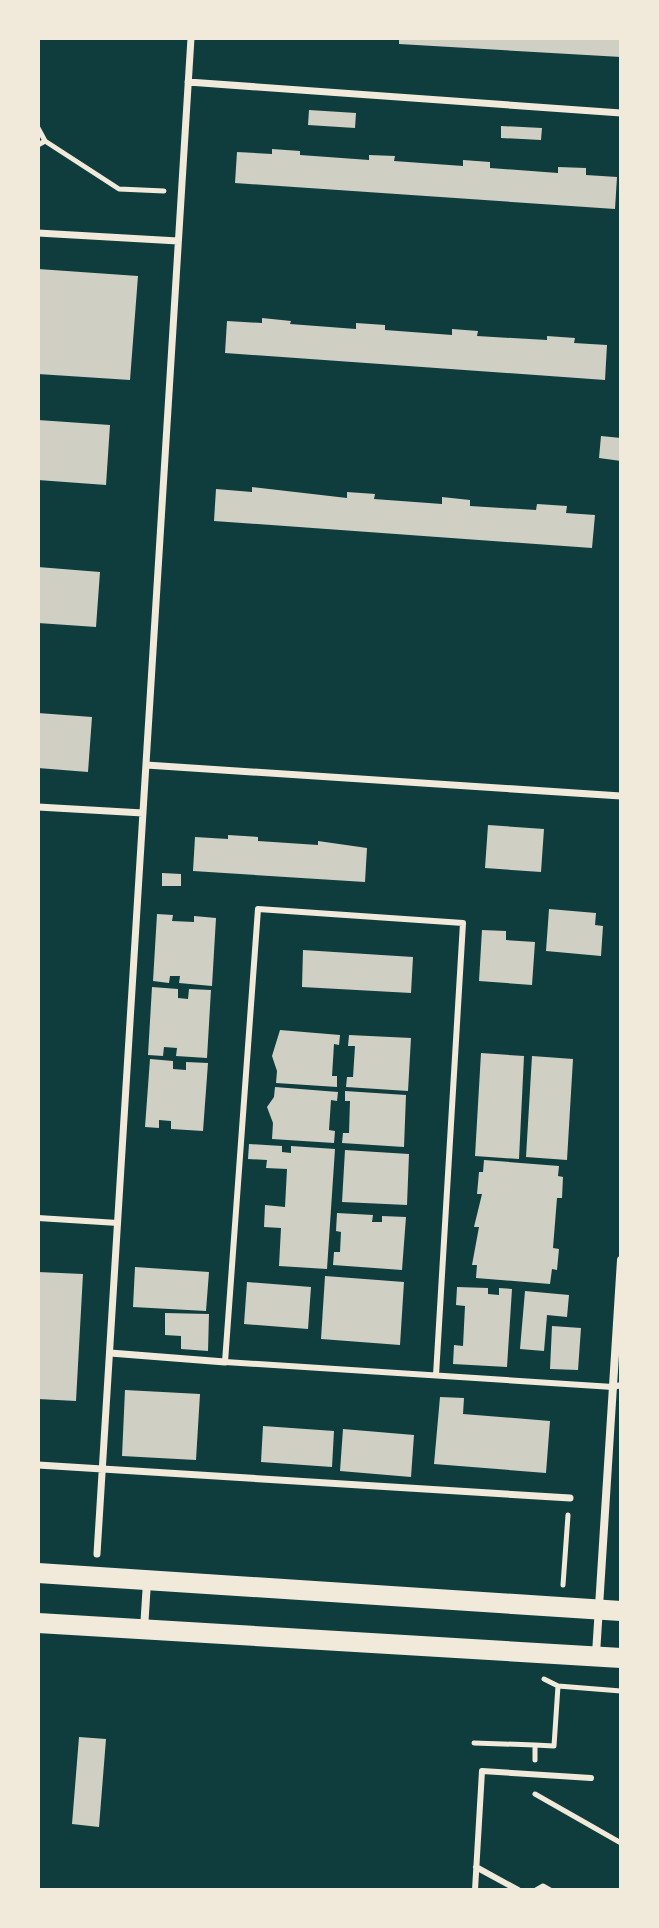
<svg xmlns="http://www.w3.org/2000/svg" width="659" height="1928" viewBox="0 0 659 1928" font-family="Inter,sans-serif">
<rect width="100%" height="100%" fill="#0f3d3e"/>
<path fill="#cfcfc3" d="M399 38H621V57L399 44Z
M309 110 356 113 355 128 308 125Z
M501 126 542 128 541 140 501 138Z
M272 149 300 151V155L369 160V155L395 156 394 161 463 166V160L490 162V168L558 173V167L586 168V175L617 177 615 209 235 183 237 152 272 154Z
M38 269 138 276 130 380 38 374Z
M262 318 291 321 290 324 356 329V323L385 325V330L452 335V329L478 331 477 336 547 340V336L575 338 574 343 607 345 605 380 225 353 227 321 262 323Z
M38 420 110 425 106 485 38 480Z
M601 436 621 438V461L599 458Z
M252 487 347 498V492L375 494 374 499 442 504V497L470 500V506L536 510 537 504 567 506 566 513 595 515 592 548 214 521 216 489 252 492Z
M38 567 100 572 96 627 38 623Z
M38 713 92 717 88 772 38 768Z
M488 825 544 829 541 872 485 868Z
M228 835 258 837V841L318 845V841L367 848 365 882 193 871 195 837 228 839Z
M162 873 181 874V886H162Z
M549 909 596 913 595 925 603 926 601 956 546 951Z
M157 914 173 915 172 921 194 922V916L216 918 212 986 179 983 180 976H170L169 983 153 981Z
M482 930 506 931V940L535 942 532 985 479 981Z
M303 950 413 957 411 993 302 987Z
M152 987 178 989V998L188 999 189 989 211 990 207 1058 176 1056 177 1048 164 1047 163 1056 148 1055Z
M280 1030 340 1035 339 1045 334 1044 332 1076H337V1087L276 1083 277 1071 272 1056Z
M349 1035 411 1038 408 1091 346 1087 347 1077H353L355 1046H348Z
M481 1053 524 1056 519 1159 475 1156Z
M532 1056 573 1059 567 1160 526 1157Z
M150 1059 173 1061V1069L186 1070V1062L208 1063 203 1131 171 1129V1121L159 1120V1128L145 1127Z
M275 1087 338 1092 337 1101 331 1100 329 1130 335 1131 334 1143 272 1139 273 1123 267 1107 274 1097Z
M345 1091 406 1095 404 1147 342 1143 343 1133H349L350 1101H345Z
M249 1144 282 1146V1152L291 1153V1146L335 1149 327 1269 279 1266 281 1228 264 1227 265 1205 285 1207 287 1169 266 1168 267 1160 248 1159Z
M345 1150 409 1154 407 1205 342 1202Z
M484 1160 559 1166 558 1176 563 1177 562 1198H557L553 1248 559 1249 557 1270 552 1269 550 1284 476 1278 477 1265H472L479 1227H474L482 1194H477L479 1172H483Z
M337 1213 373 1215 372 1222H382V1216L406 1217 402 1270 333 1265 334 1252H340L341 1232 336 1231Z
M135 1267 209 1272 206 1311 133 1307Z
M38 1272 83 1274 76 1401 38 1399Z
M325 1276 404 1282 400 1345 321 1339Z
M247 1282 311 1287 308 1329 244 1324Z
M457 1287 488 1288V1294L499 1295V1288L512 1289 507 1367 453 1364 454 1345 463 1346 465 1306 456 1305Z
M525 1291 569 1295 567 1317 547 1315 544 1351 520 1349Z
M165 1313 209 1314 208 1351 181 1349V1336L165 1335Z
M552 1326 581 1328 578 1370 550 1369Z
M125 1390 200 1394 196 1460 122 1456Z
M440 1397 464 1398 463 1414 550 1421 546 1473 434 1464Z
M263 1426 334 1431 332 1467 261 1462Z
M343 1429 414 1435 411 1477 340 1471Z
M79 1737 106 1739 99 1827 72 1824Z"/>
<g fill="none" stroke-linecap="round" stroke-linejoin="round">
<path stroke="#f1e9da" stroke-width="5" d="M38 128 45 141 119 189 164 191
M38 145 45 141
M563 1585 568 1515
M544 1679 558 1686 621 1691
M474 1743 535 1745
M535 1760V1745L554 1746 558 1686
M535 1794 621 1843
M536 1890 543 1886 550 1890"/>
<path stroke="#f1e9da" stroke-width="6" d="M38 1218 118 1223
M436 1375 463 923 258 909 225 1362 613 1387 621 1385
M476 1867 518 1890
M475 1890 482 1771 591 1778"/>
<path stroke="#f1e9da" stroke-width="7" d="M188 82 621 113
M38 233 178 241
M146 765 621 796
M38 807 143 813
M110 1353 225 1362
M38 1465 570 1498
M97 1554 191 38"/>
<path stroke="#f1e9da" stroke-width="8" d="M144 1629 147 1582
M596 1654 621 1260"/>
<path stroke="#f1e9da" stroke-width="20" d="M38 1573 621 1611
M38 1623 621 1658"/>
</g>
<rect width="659" height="1928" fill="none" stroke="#f1e9da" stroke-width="80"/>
</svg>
